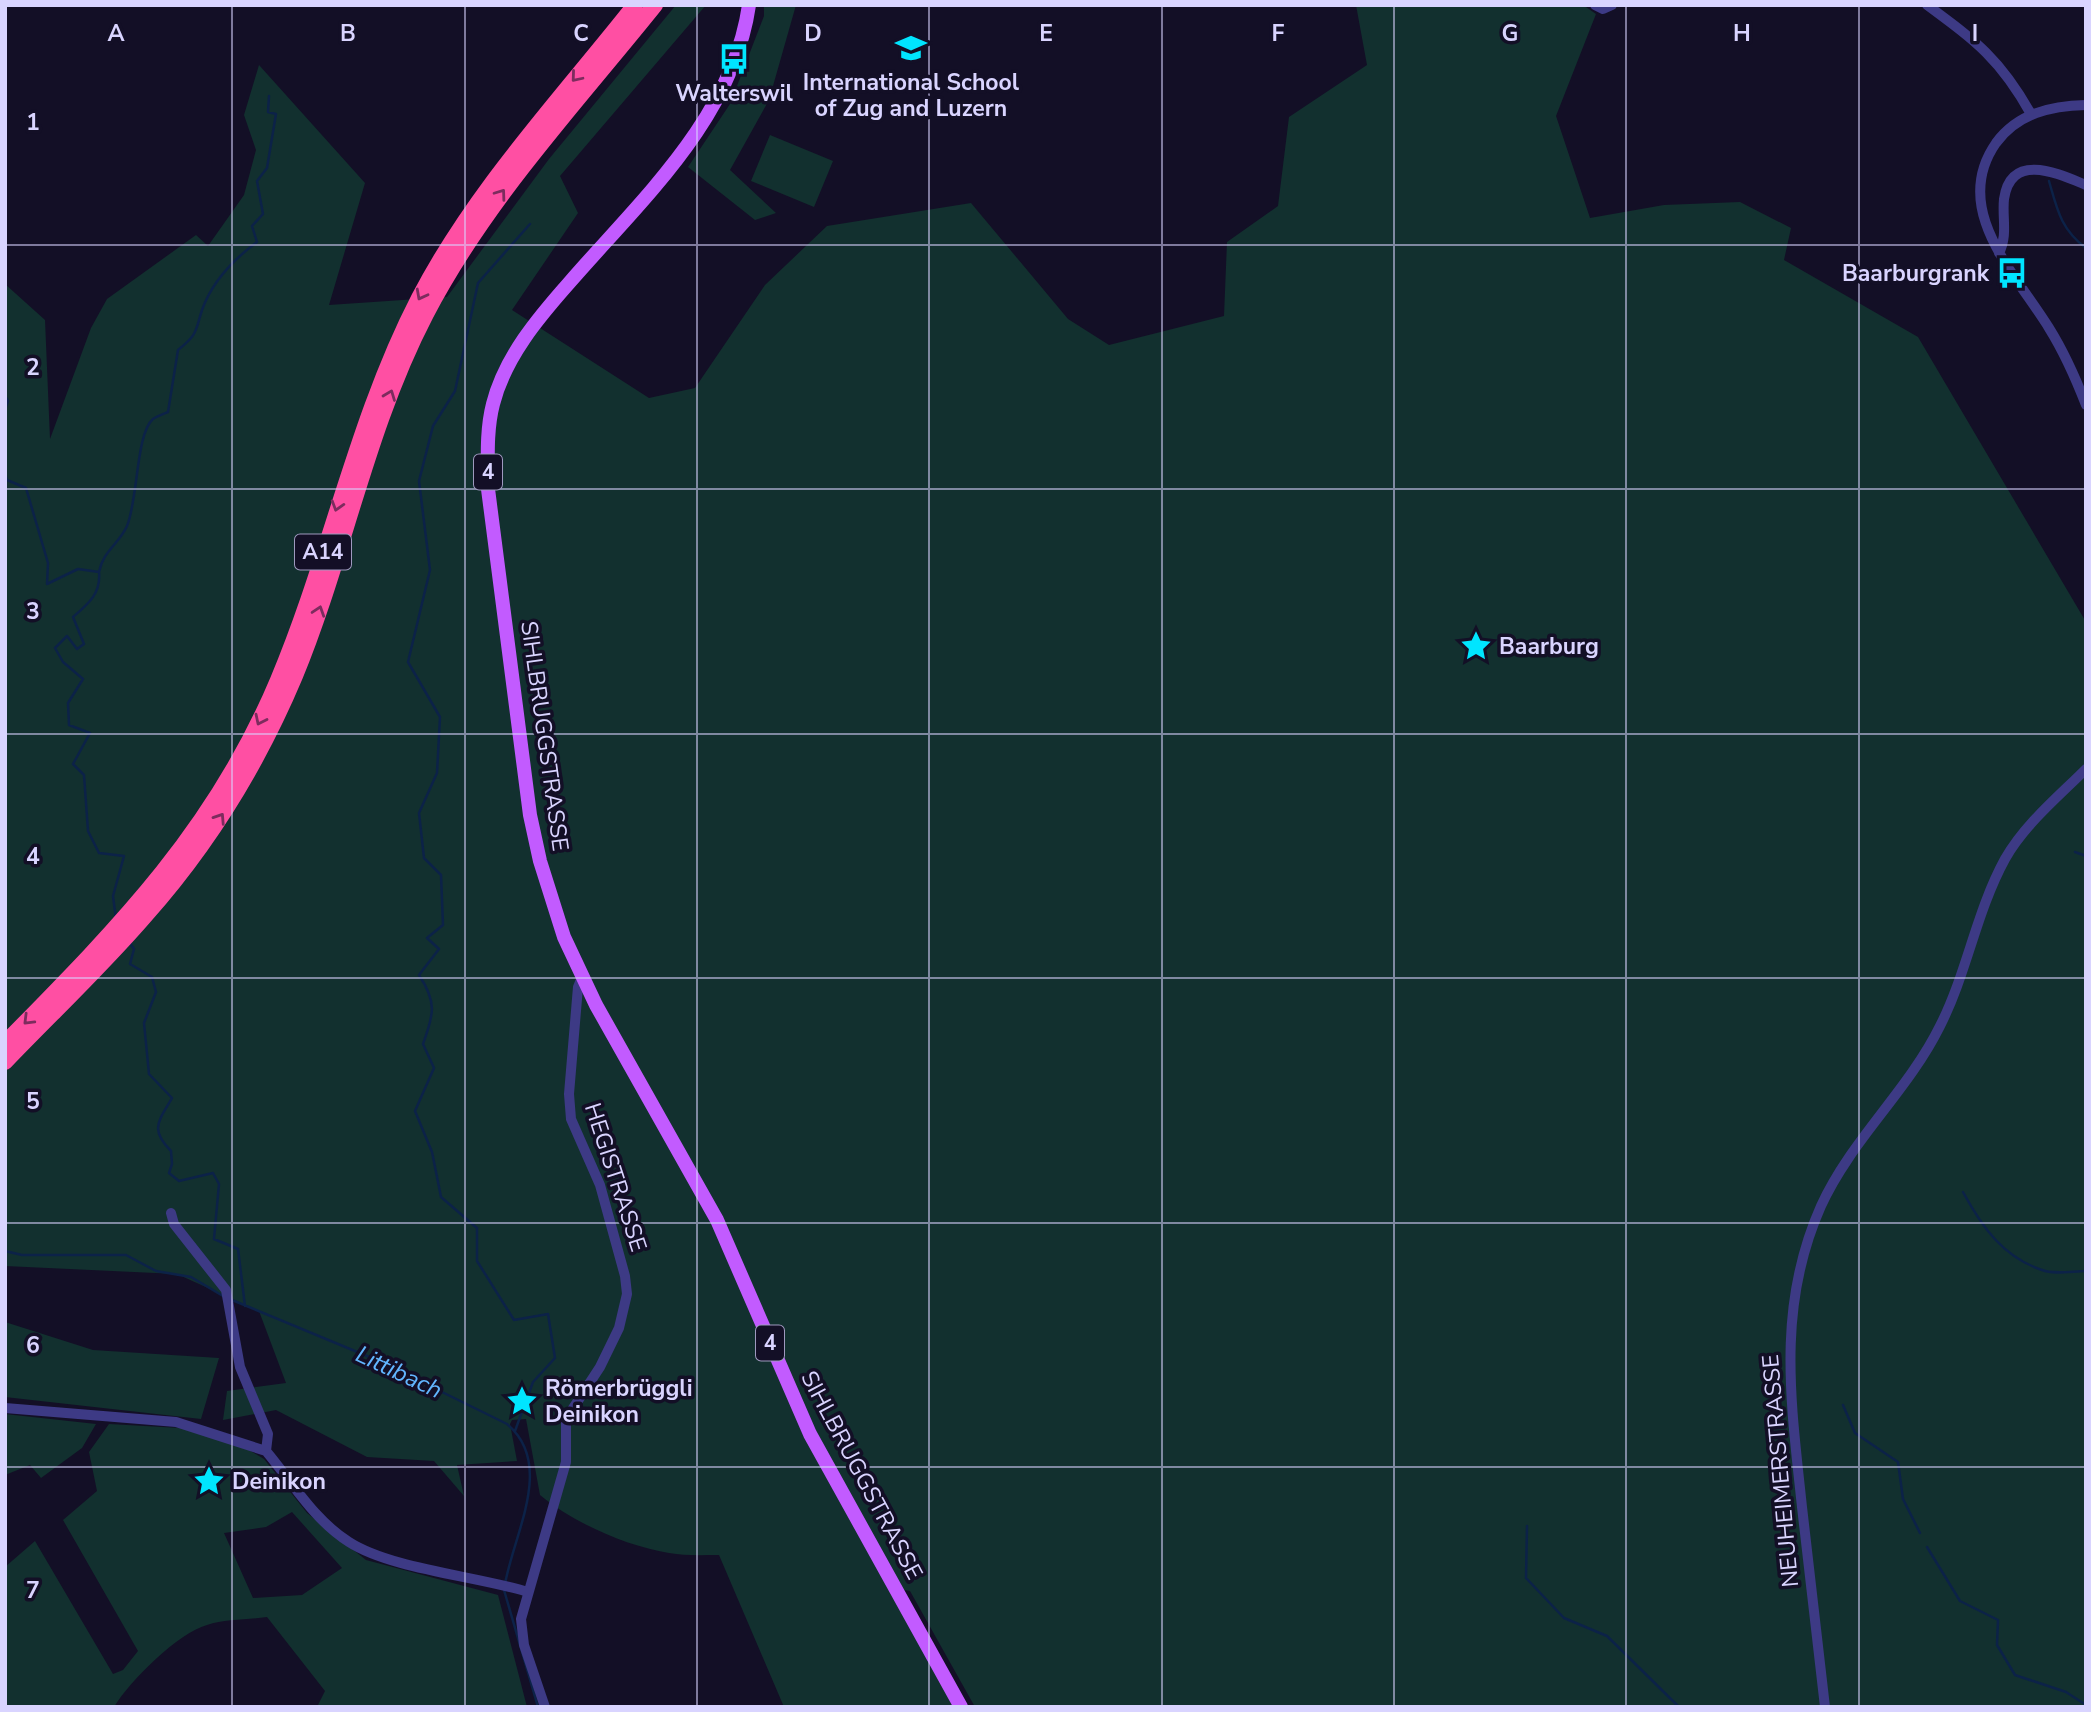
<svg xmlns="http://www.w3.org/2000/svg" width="2091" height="1712" viewBox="0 0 2091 1712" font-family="'Nunito Sans',sans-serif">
<rect width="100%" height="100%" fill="#130f26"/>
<path fill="#12302f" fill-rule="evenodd" d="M676 5H706L560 176 578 213 512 310 649 398 695 388 765 285 827 226 971 203 1068 319 1109 345 1224 316 1227 242 1278 206 1289 117 1367 65 1356 5H1583L1596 14 1556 116 1590 218 1664 205 1740 202 1791 228 1784 260 1918 337 2086 622V1707H975L910 1591 887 1587 955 1707H784L719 1555C703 1555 685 1556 669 1553 626 1546 574 1523 540 1495L526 1419 512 1420 510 1424 517 1461 457 1465 464 1496 434 1461 367 1457 276 1410 223 1420 227 1391 286 1383 259 1311 177 1274 5 1266V284L45 320 50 439 91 328 107 299 196 235 208 246 244 195 256 150 244 115 259 65 365 183 329 305 447 297 549 159Z
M764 5H796L769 100 730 170 776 213 755 220 688 167 730 104 764 16Z
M770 135 833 161 814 207 751 181Z
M5 1322 93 1350 219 1358 201 1419 5 1397Z
M5 1414 96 1424 82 1448 41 1478 30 1465 5 1475Z
M109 1424 198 1429 244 1447 264 1459 307 1513 366 1560 498 1595 527 1707H317L325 1691 267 1617C248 1620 225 1619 207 1625 178 1633 130 1681 114 1707H5V1567L35 1541 113 1674 123 1670 138 1651 63 1520 97 1491 89 1452ZM292 1512 342 1568 302 1595 253 1598 224 1533 266 1527Z"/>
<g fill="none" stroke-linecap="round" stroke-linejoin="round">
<path stroke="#0c2248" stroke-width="2.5" d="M2049 181C2057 209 2061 230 2086 248
M5 396 8 401 5 409
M5 473 7 480 26 488 48 563 47 584 78 569 99 572C101 594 88 604 73 617L84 644 77 649 67 636 55 648 63 662 83 679 68 703 69 725 90 733 73 764 84 775 88 831 99 853 124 856 113 896 116 919
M99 572C103 551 119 544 127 526 138 500 136 433 153 419 157 416 163 414 168 412L178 350C198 334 195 332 202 310 212 282 234 259 257 242L252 226 263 214 257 181 267 168 276 114 268 112 269 96
M2075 852 2086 856
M130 943 134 949 130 964 152 977 156 992 144 1023 149 1074 172 1098C159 1121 149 1129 171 1151L172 1164 169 1173 179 1181 213 1173 219 1184 214 1239 238 1249 245 1306
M1963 1192C1982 1227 2003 1257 2042 1270 2054 1275 2073 1271 2086 1271
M5 1251 22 1255H126L156 1271 191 1277 223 1296
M232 1300 379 1361 507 1424C555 1464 514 1533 505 1584
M529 1393 533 1382 555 1358 548 1314 514 1320 477 1261V1228L441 1197 432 1152 415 1111 434 1068 423 1044C434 1014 437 1002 419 975L439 949 427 938 443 925 441 875 424 858 419 813 437 773 440 717 408 662 430 570 419 481 433 426 455 391 478 283 530 224
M1843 1405 1855 1433 1898 1462 1903 1499 1920 1533
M515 1431 523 1409
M1527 1526 1526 1578 1564 1618 1607 1636 1679 1707
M1927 1547 1960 1601 1998 1620 1997 1645 2015 1675 2066 1692 2086 1705
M504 1590 538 1707"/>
<path stroke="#3d3a85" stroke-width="10" d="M1595 5 1603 9 1612 5
M1927 5C1977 42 2000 59 2031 114
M2086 105C2051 106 2018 113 1996 143 1950 209 2015 273 2049 328 2064 352 2076 379 2086 405
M1999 253C2008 235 2002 218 2004 199 2011 151 2059 174 2086 185
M171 1213 174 1224 226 1290 240 1367 268 1434 266 1451C292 1482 314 1520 349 1542 391 1569 476 1576 528 1592
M5 1408 176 1422 266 1451
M545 1707 524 1645 521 1619 566 1462V1419L600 1367 619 1328 627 1294 625 1276 600 1185 571 1119 569 1094 578 987 582 977
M1825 1707C1817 1640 1810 1574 1802 1507 1791 1402 1776 1307 1821 1206 1851 1140 1908 1091 1940 1026 1967 973 1976 912 2005 859 2025 824 2058 797 2086 769"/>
<path stroke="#c25bff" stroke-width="14" d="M749 5C733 118 640 201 569 283 538 318 505 357 493 404 486 431 488 460 488 489L530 815 540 861 564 937 596 1005 717 1220 810 1434 961 1707"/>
<path stroke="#ff4fa3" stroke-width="16" d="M5 1043C117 929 215 831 278 680 331 554 356 420 419 298 475 190 560 100 635 5
M5 1062C52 1013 101 967 145 916 208 845 258 764 295 676 344 557 366 429 426 314 486 199 574 106 655 5"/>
</g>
<defs><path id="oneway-chevron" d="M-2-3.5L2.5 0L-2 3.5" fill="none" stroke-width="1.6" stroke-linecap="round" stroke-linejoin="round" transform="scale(1.75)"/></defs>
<g stroke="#7d2c5e">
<use href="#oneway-chevron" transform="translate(576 77) rotate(130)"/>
<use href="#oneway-chevron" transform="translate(501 194) rotate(-54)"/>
<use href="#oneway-chevron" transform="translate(421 295) rotate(118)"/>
<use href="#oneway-chevron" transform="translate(390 395) rotate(-69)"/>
<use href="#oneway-chevron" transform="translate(337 506) rotate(107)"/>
<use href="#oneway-chevron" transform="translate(319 611) rotate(-72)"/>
<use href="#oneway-chevron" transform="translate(260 720) rotate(116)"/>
<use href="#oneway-chevron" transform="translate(220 818) rotate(-57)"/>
<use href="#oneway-chevron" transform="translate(28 1020) rotate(135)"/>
</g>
<path fill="none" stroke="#d9d4ff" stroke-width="2" stroke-opacity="0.55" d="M232 5V1707M465 5V1707M697 5V1707M929 5V1707M1162 5V1707M1394 5V1707M1626 5V1707M1859 5V1707M5 245H2086M5 489H2086M5 734H2086M5 978H2086M5 1223H2086M5 1467H2086"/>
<defs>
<symbol id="school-bare" viewBox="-9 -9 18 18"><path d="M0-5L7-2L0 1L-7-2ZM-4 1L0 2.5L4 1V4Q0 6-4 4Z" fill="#00e5ff" stroke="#130f26" stroke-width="2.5" paint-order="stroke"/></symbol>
<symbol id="bus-bare" viewBox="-9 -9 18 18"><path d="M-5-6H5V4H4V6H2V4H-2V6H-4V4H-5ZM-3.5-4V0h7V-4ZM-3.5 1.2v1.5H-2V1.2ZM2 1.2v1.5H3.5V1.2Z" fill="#00e5ff" stroke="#130f26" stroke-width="2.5" paint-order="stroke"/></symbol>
<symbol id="sight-bare" viewBox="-9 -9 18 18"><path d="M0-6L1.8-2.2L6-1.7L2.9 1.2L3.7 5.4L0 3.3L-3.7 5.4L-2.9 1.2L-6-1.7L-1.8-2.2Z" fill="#00e5ff" stroke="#130f26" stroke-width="2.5" paint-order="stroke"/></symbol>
</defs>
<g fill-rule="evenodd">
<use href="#school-bare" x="889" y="26" width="44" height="44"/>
<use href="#bus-bare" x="712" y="37" width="44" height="44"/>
<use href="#bus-bare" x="1990" y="251" width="44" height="44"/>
<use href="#sight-bare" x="1454" y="624" width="44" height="44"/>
<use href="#sight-bare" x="500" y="1379" width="44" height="44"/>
<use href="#sight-bare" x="187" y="1459" width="44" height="44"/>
</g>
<g text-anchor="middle" stroke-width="7" stroke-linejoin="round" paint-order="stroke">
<g fill="#130f26" stroke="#9e99be" stroke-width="2">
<rect x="474" y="454.5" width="28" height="35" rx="5"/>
<rect x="295" y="534.5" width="56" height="35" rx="5"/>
<rect x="756" y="1325.5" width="28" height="35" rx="5"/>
</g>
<g font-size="21" font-weight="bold" fill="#d9d4ff">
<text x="488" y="479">4</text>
<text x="323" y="559">A14</text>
<text x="770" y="1350">4</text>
</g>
<g font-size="23" font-weight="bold" fill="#d9d4ff" stroke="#130f26" text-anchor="start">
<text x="911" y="90" text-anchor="middle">International School<tspan x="911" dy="26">of Zug and Luzern</tspan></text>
<text x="734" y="101" text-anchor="middle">Walterswil</text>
<text x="1989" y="281" text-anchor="end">Baarburgrank</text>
<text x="1499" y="654">Baarburg</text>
<text x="545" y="1396">Römerbrüggli<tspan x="545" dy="26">Deinikon</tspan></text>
<text x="232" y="1489">Deinikon</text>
</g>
<g font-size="23" fill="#d9d4ff" stroke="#130f26">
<text transform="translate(545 736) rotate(82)" y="8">SIHLBRUGGSTRASSE</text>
<text transform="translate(616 1177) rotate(72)" y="8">HEGISTRASSE</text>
<text transform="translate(1780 1471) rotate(-95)" y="8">NEUHEIMERSTRASSE</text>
<text transform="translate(862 1475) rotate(62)" y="8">SIHLBRUGGSTRASSE</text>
</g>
<g font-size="24" font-style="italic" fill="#62b6ff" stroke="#130f26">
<text transform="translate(399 1372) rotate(25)" y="8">Littibach</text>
</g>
</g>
<g font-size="23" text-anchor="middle" font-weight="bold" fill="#d9d4ff" stroke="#130f26" stroke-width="7" stroke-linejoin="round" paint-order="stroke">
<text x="116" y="41">A</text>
<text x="348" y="41">B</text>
<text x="581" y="41">C</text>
<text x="813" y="41">D</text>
<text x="1046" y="41">E</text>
<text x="1278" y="41">F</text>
<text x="1510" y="41">G</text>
<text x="1742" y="41">H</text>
<text x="1975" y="41">I</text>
<text x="33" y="130">1</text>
<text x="33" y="375">2</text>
<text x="33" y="619">3</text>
<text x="33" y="864">4</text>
<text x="33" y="1109">5</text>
<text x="33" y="1353">6</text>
<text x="33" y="1598">7</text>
</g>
<rect width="2091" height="1712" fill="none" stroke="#d9d4ff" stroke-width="14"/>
</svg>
